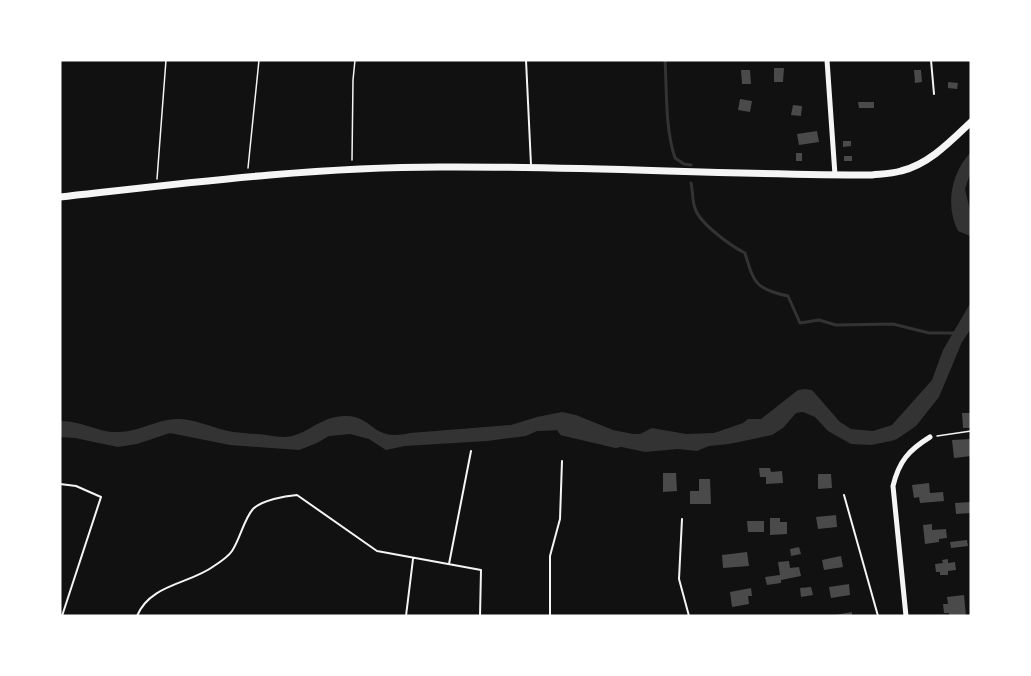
<svg xmlns="http://www.w3.org/2000/svg" width="1031" height="676" viewBox="0 0 1031 676" font-family="Roboto,sans-serif">
<rect width="100%" height="100%" fill="#111"/>
<path fill="#333" d="M971 152V171L965 189 971 215 970 236 958 231C945 205 951 173 971 152Z
M971 302V329L962 342 939 397 916 426 897 439 891 441 871 445 851 444 828 431 815 417 803 412 796 413 783 428 772 435 729 444 709 446 697 451 678 449 645 452 612 445 588 433 563 430 537 431 526 436 487 441 405 446 386 450 369 439 350 434 329 436 317 443 299 450 230 445 170 433 137 444 118 447 75 438 60 437V421C80 420 99 433 118 432 140 432 158 418 180 419 195 420 209 426 224 430 235 433 245 433 256 434 265 434 274 437 283 437 307 437 319 415 347 416 374 417 372 442 410 433L511 425 537 417 562 412 576 415 613 430 633 434H640L652 428 686 434 714 433 743 423 748 419H761L798 390 805 389 812 390 840 422 851 429 873 431 892 425 932 380 943 350Z"/>
<g fill="none" stroke-linecap="round" stroke-linejoin="round">
<path stroke="#333" stroke-width="3" d="M665 60C667 92 665 128 675 158L684 164 691 165
M691 183C693 191 692 201 695 208 699 223 731 246 745 253 754 283 755 289 788 296L800 323 819 320 836 325 893 324 929 333H957"/>
<path stroke="#333" stroke-width="16" d="M565 428 616 440"/>
</g>
<path fill="#4a4a4a" d="M774 68H784L783 82H774Z
M741 70H750L751 84H742Z
M914 70H921L922 82 915 83Z
M948 82 958 83 957 89 948 88Z
M740 99 752 101 750 112 738 110Z
M858 102H874V108H859Z
M793 105 802 106 801 116 791 115Z
M817 131 819 142 799 145 797 134Z
M843 141H851V146L843 147Z
M796 153H802V161H796Z
M844 156H852V161H844Z
M962 413H971V428H963Z
M971 439V456L954 458 952 440Z
M759 468H770L771 472 782 471 783 483 766 484V477H760Z
M663 473H676L677 491 663 492Z
M818 474H831L832 488 818 489Z
M699 479H710L711 504H690V491H699Z
M929 483 930 493 943 492 944 501 920 503 919 497 914 498 912 485Z
M970 502 971 513 956 514 955 503Z
M836 515 837 527 818 529 816 517Z
M770 518H780V522H787V534L770 535Z
M747 521H764V532H748Z
M932 524V530L946 529 947 538 939 539V542L925 544 923 525Z
M967 540 968 546 951 548 950 542Z
M799 547 801 554 791 556 790 549Z
M747 552 749 566 723 568 722 555Z
M841 556 843 567 824 570 822 560Z
M948 559V563L955 562 956 570 948 571V575H940V572H936L935 564 943 563 942 560Z
M789 561 790 568 799 567 801 576 781 580V583L767 585 765 577 780 575 778 562Z
M849 584 850 595 831 598 829 587Z
M811 587 813 595 801 597 800 588Z
M751 588 752 596H748L749 604 732 607 730 592Z
M964 595 966 616H949V613H944L943 604H948L947 597Z
M852 612V616H836L835 615Z"/>
<g fill="none" stroke-linecap="round" stroke-linejoin="round">
<path stroke="#f5f5f5" stroke-width="1.5" d="M352 160 353 80 355 60
M248 168 259 60
M157 179 166 60
M937 436 971 431"/>
<path stroke="#f5f5f5" stroke-width="2" d="M526 60 531 165
M931 60 934 94
M60 484 76 486 101 497 62 616
M844 495 878 616
M682 519 679 579 689 616
M449 564 471 451
M137 616C150 584 190 584 214 566 220 562 228 557 232 551 240 539 244 519 253 509 262 500 285 496 297 495L377 551 481 570 480 616
M406 616 413 559
M550 616V556L560 519 562 461"/>
<path stroke="#f5f5f5" stroke-width="5" d="M827 60 835 175
M906 616 893 486C899 461 909 450 930 437"/>
<path stroke="#f5f5f5" stroke-width="7" d="M60 197C186 183 313 167 440 167 584 166 728 175 872 175 881 174 891 174 901 171 929 164 950 142 971 122"/>
</g>
<rect width="1031" height="676" fill="none" stroke="#ffffff" stroke-width="123"/>
</svg>
